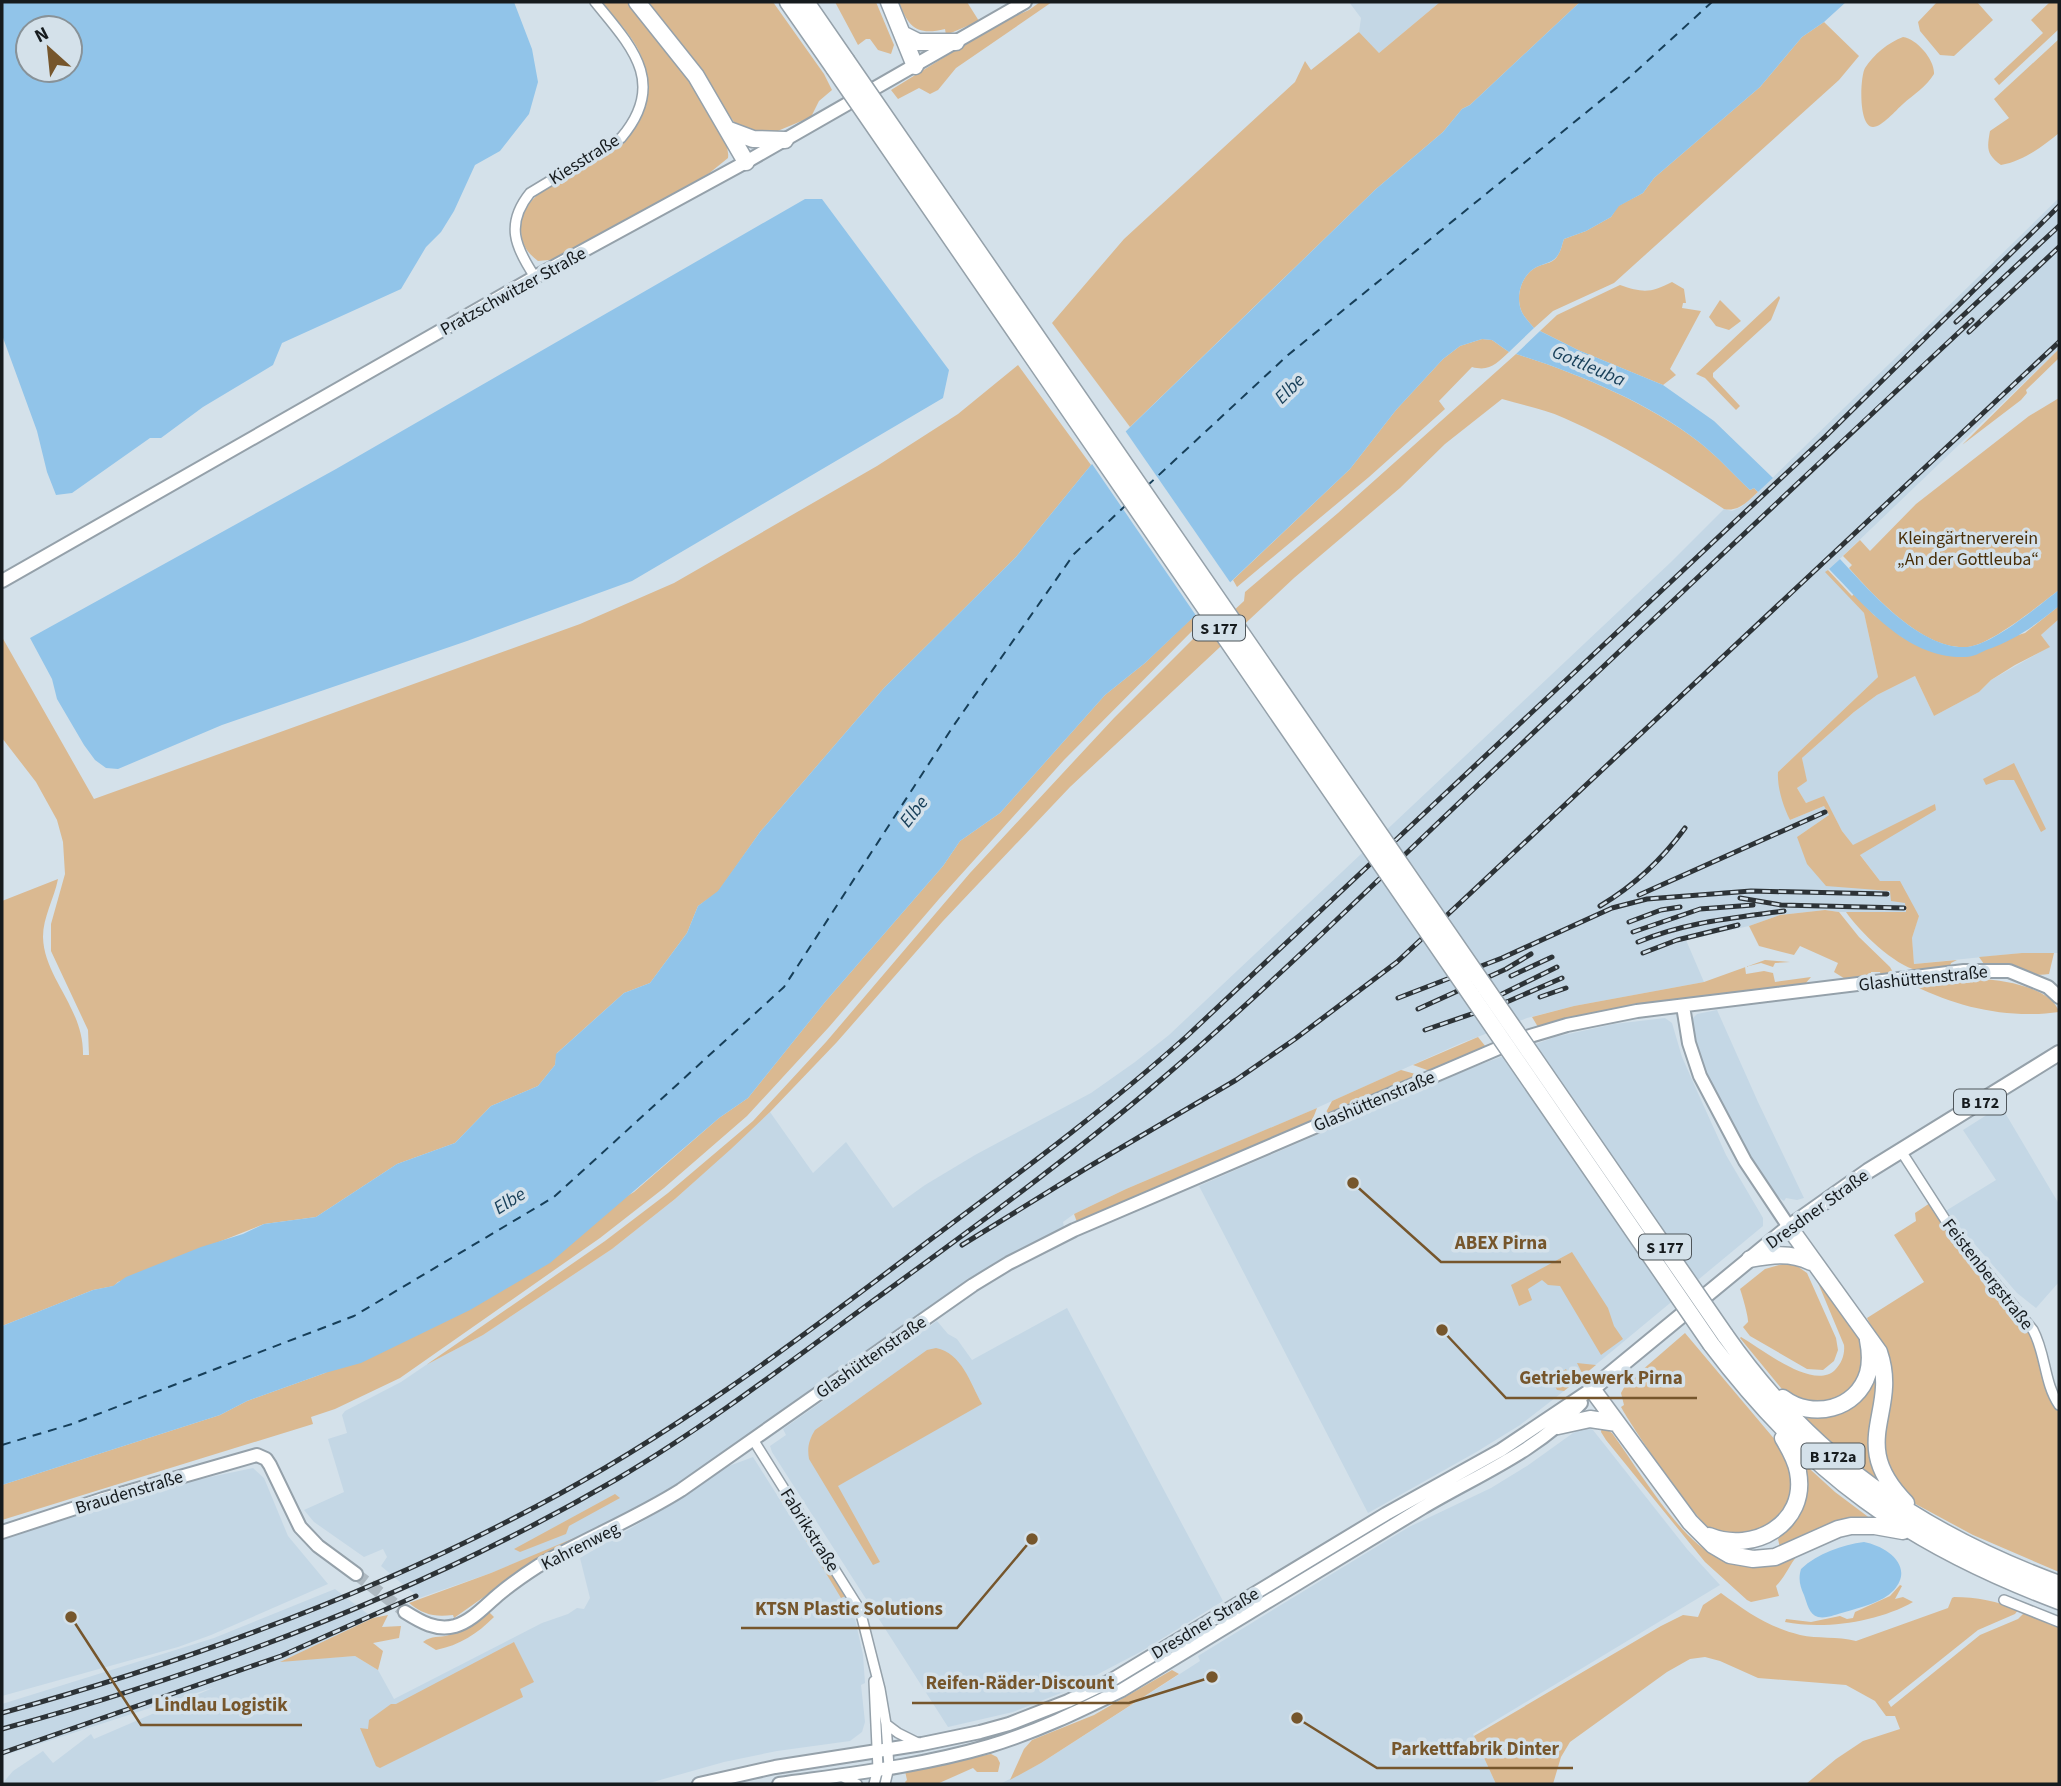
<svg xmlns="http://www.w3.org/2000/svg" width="2061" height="1786" viewBox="0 0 2061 1786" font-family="'Source Sans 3',sans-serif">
<rect width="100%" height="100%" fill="#d4e1ea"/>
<path fill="#c4d7e5" d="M1349 2H1440L1379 53 1359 32 1361 18Z
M2059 198V349L1826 572 1864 613 1878 677 1778 772V780L1790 820 1824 806 1829 815 1797 837 1890 891 1905 903 1907 912H1839L1825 910 1780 915 1749 926 1686 940 1704 982 1574 1006 1527 1018 1459 1044 1301 1115 1126 1189 1074 1214 1063 1222 1064 1227 1005 1259 969 1282 674 1487 580 1537 491 1573 419 1598 381 1566 387 1557 383 1549 364 1557 314 1522 304 1510 344 1492 328 1439 347 1433 342 1415 345 1411 401 1382 426 1365 483 1335 612 1249 675 1199 770 1112 813 1173 846 1142 893 1208 925 1185 975 1155 1091 1093 1135 1062 1169 1035 1671 562 1724 509 1732 511 1741 507 1758 492Z
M2059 619V953H2022L1914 964 1912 938 1919 915 1880 881 1842 831 1824 797 1806 803 1797 788 1806 780 1802 758 1854 712 1877 695 1915 676 1934 716 1979 692 1991 680 2049 647 2041 635Z
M1717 1010 1758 1102 1804 1198 1797 1200 1786 1198 1784 1201 1775 1195 1759 1177 1704 1074 1696 1052 1691 1027 1692 1019 1697 1014Z
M1665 1018 1672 1023 1682 1057 1701 1100 1726 1155 1763 1218V1226L1564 1391 1520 1425 1478 1451 1368 1513 1199 1186 1471 1068 1555 1037 1614 1024Z
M2001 1106 2059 1204V1282L2036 1308 2017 1293 1959 1226 1956 1228 1944 1212 1996 1180 1963 1130Z
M1067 1308 1223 1601 1142 1651 1066 1691 1013 1712 948 1727 772 1452 770 1446 786 1435 783 1429 937 1321 948 1334 957 1339 972 1360Z
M1588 1427 1593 1430 1687 1549 1720 1585 1473 1734 1496 1784H1000L1041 1763 1200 1661 1198 1656 1276 1608 1409 1527 1491 1488 1527 1466 1573 1433Z
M753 1457 842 1598 846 1596 854 1614 863 1655 865 1683 861 1685 865 1722 862 1732 850 1741 777 1751 724 1762 646 1784H2L13 1771 43 1751 53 1763 91 1734 94 1739 215 1687 2 1756V1704L214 1638 335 1589 373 1618 283 1661 355 1656 378 1670 394 1699 542 1623 568 1614 577 1608 584 1609 590 1598 580 1558 662 1510 729 1466Z
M253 1468 264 1478 288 1536 328 1584 211 1635 178 1647 2 1696V1537L184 1479H201Z"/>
<path fill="#dab991" d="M602 2H630C653 31 733 124 728 158L707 175 559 259 538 261C527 253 521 243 521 230 520 165 653 171 647 85 646 72 643 56 635 44 626 29 613 16 602 2Z
M645 2H773L824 74 832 90 819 101 811 117 768 135 740 130Z
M835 2H876L894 45 891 54 878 50 870 39H866L858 45Z
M899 2H967L979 21 946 35 945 29C917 36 908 27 899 2Z
M1040 2H1052L956 68 938 90 930 94 919 88 898 99 891 90 998 24 1029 10Z
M1440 2H1580L1470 105 1462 109 1443 132 1376 189 1130 427 1052 323 1124 239 1295 82 1305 61 1311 70 1359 32 1379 53Z
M1937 2H1977L1993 20 1954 56 1940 55 1920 31 1918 22Z
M2050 2H2059V29L1999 85 1994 79 2043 33 2031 20Z
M1824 22 1859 56 1839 80 1614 283 1553 311 1534 328C1530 323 1523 316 1521 310 1515 294 1523 272 1539 266 1546 263 1554 263 1558 255 1561 251 1562 244 1564 239L1586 231 1611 217 1618 206 1643 193 1654 178 1760 87 1802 37Z
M1903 37C1917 39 1935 60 1934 74 1927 86 1913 95 1903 104 1896 110 1882 127 1873 127 1858 127 1860 77 1865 68 1873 55 1889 42 1903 37Z
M2059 39V133C2042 147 2023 161 2001 165 1986 154 1987 148 1990 131L2009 118 1994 99Z
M1672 282 1684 289 1686 303H1683L1682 308 1701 311 1670 369 1676 375 1663 385 1578 350 1540 331 1557 315 1620 285C1643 293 1651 293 1672 282Z
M1779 296 1780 298 1771 320 1713 373V377L1740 406 1736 410 1705 378 1696 374Z
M1720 300 1741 321 1729 330 1716 326 1709 317Z
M1482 339 1492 340 1509 352C1497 363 1490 372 1472 367L1439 401 1445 409 1369 477 1237 587 1233 580 1350 469 1396 410 1443 359 1460 346Z
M2059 349V358L2026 390 2027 393 2021 400 1962 445Z
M1516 354C1577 373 1648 403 1699 442 1717 456 1733 474 1750 490L1754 488 1758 492C1748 501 1739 512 1724 509 1673 476 1620 442 1564 418 1545 409 1522 405 1502 399L1445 444 1400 488 1294 578 1070 787 943 921 837 1042 770 1112 731 1149 675 1199 612 1249 483 1335 426 1365 605 1241 668 1193 753 1121 826 1042 970 873 1114 718 1203 629 1207 626 1213 630 1244 601 1245 592 1338 513Z
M1018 365 1091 465 1016 557 884 688 760 832 718 892 698 906 687 933 650 983 624 993 557 1053 555 1065 538 1086 491 1106 455 1143 397 1164 316 1217 264 1224 118 1282 114 1286 93 1290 2 1326V901L58 879C54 899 43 917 43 937 44 978 84 1008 83 1055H89L88 1030 51 951V924L65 874 63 842 57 820 36 782 2 738V637L94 799 580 624 674 583 877 466 958 414Z
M2059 398V590C2039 605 1992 644 1968 647 1924 651 1875 597 1849 568L1852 565 1843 556 1860 540 1870 551 1916 504 2029 416Z
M1828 570 1852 596 1854 594 1874 615 1902 637 1949 656 2025 633 2059 606V619L2041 635 2050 647 2015 665 1991 680 1979 692 1934 716 1915 676 1877 695 1854 712 1802 758 1807 781 1797 788 1806 803 1824 796 1842 831 1853 845 1935 804 1936 810 1860 855 1880 881H1900L1919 916 1912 938 1914 964 1957 960 1951 963 1950 967C1940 968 1927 972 1917 970 1895 966 1859 931 1846 912H1906L1905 903 1891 901 1890 891 1826 886 1807 864 1797 837 1829 815 1824 806 1790 820C1783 806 1777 787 1778 772L1878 677 1864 613 1825 572Z
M1197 613 1202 621 1064 760 939 899 829 1027 747 1116 664 1188 600 1238 400 1378 335 1409 311 1417 313 1424 2 1520V1485L220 1415 247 1401 325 1373 634 1192 719 1118 748 1098 825 1002 943 866 960 841 1000 813 1105 695 1145 663Z
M2014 763 2046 829 2041 832 2014 780H1999L1986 785 1983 779Z
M1825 910 1839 912 1859 937 1890 967 1894 974 1881 976 1880 972H1871V977L1847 980 1834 972 1838 963 1800 946 1794 955 1759 946 1749 926 1780 915Z
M2022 953H2054L2049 974C2030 978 2005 966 1984 964L1979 957Z
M1765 960 1790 962 1775 963 1773 967 1761 963 1745 967 1746 974 1764 971 1773 973 1775 982 1811 977 1805 984 1618 1008 1538 1027 1532 1017 1574 1006 1704 982Z
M1982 979C2004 980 2052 988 2059 1012 2010 1019 1959 1008 1915 986Z
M1478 1037 1486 1047 1430 1071 1413 1065Z
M1401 1070 1419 1075 1325 1114 1332 1101Z
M1317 1108 1312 1121 1077 1222 1074 1214 1126 1189Z
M1930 1203 2034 1339 2050 1398 2059 1410V1572L1973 1535 1910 1501 1883 1461 1882 1347 1867 1318 1924 1282 1894 1235 1916 1221 1915 1213Z
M1572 1252 1608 1308 1614 1326 1623 1339 1601 1355 1560 1286 1548 1285 1542 1280 1528 1289 1532 1300 1519 1306 1511 1285Z
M1783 1264 1797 1266 1807 1273 1836 1338 1838 1350 1834 1361 1823 1370 1807 1369 1750 1336 1743 1327 1748 1322C1749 1319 1742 1294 1740 1289L1765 1269Z
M1816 1278 1859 1336C1866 1355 1866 1383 1847 1394 1839 1399 1829 1402 1820 1406L1786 1394 1740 1338 1741 1337C1762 1349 1813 1391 1835 1370 1842 1363 1845 1354 1844 1345Z
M1685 1333 1786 1453 1794 1487 1784 1513 1756 1535C1744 1534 1724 1537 1713 1531 1695 1520 1633 1429 1621 1407L1624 1405 1621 1393 1626 1384Z
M936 1348C962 1353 970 1383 982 1404L838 1486 880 1562 873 1565 809 1459C807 1447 809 1440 815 1430L927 1350Z
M1875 1356 1882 1482H1880L1841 1452 1800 1414 1834 1413Z
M1577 1363 1596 1365 1564 1391 1557 1390 1551 1378 1566 1369 1570 1376 1581 1371Z
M1556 1417 1558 1420 1508 1455 1390 1520 1171 1653 1113 1687 1054 1715 1053 1713Z
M1602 1426 1612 1433C1635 1464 1682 1544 1717 1556 1729 1560 1782 1555 1798 1555 1789 1565 1786 1576 1776 1586L1779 1596 1751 1602 1747 1600 1705 1562 1606 1440 1601 1432Z
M1800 1460 1835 1492 1871 1519 1780 1548 1778 1539C1806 1516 1812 1494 1800 1460Z
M615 1494 620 1498 569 1526 566 1534 520 1552 514 1549Z
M782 1495 838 1583 846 1596 841 1598 779 1496Z
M579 1536 542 1556 454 1618 453 1615C434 1617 424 1615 409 1603L491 1573Z
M1900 1585 1902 1586 1895 1599 1903 1597 1913 1602C1878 1622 1824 1630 1785 1622L1786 1619 1811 1622 1840 1616 1847 1619 1853 1618 1855 1612 1890 1596Z
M1721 1593C1747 1612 1768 1627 1800 1635 1818 1639 1837 1636 1856 1641L1948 1608 1952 1598 1954 1597C1976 1597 1998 1601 2018 1610L2015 1614 1978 1630 1888 1702 1891 1707 1980 1635 2018 1619 2024 1613 2059 1625V1784H1806L1836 1759 1863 1741 1900 1729 1895 1716H1886L1875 1701 1846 1685 1758 1678 1720 1661 1705 1657 1690 1659 1667 1672 1570 1742 1561 1757 1553 1784H1496L1474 1736 1661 1626 1683 1615 1698 1617 1703 1605Z
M489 1612 494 1617C477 1634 460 1645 436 1650L423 1642C432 1635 439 1638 449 1635 464 1631 476 1621 489 1612Z
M388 1615 382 1627 401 1626 399 1638 373 1643 383 1651 378 1670 355 1656 280 1662 373 1618Z
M514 1642 534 1682 520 1689 523 1697 380 1768 376 1766 360 1728 368 1729 369 1720 391 1704H396Z
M1172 1670 1179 1674 1041 1763 1010 1780 1024 1749 1032 1740 1094 1715Z
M991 1754 997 1757 1000 1763 998 1772H977L973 1768 937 1784H906L905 1782 907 1780 905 1771Z"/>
<path fill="#91c4e9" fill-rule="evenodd" d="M2 2H514L532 49 538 82 529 114 500 151 475 165 454 211 441 232 426 247 401 289 282 343 273 365 203 407 161 438H150L72 493 56 495 47 472 37 431 2 335ZM70 28V70H28V28Z
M1580 2H1846L1824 22 1802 37 1760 87 1654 178 1643 193 1619 206 1611 217 1586 231 1564 239C1562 244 1561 251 1558 255 1554 262 1546 263 1539 266 1523 272 1515 294 1521 310 1523 316 1530 323 1534 328L1509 352 1492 340 1482 339 1460 346 1443 359 1396 410 1350 469 1145 663 1105 695 1000 813 960 841 943 866 825 1002 748 1098 719 1118 550 1263 470 1310 361 1363 325 1373 247 1401 220 1415 2 1485V1326L93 1290 113 1286 126 1277 201 1247 243 1234 264 1224 316 1217 397 1164 455 1143 491 1106 538 1086 555 1065 556 1054 624 993 650 983 687 933 698 906 718 891 760 832 884 688 1016 557 1091 465 1376 189 1443 132 1462 109 1470 105Z
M805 199H822L949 370 943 398 632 581 467 641 222 725 118 769 106 768 95 760 84 745 57 699 52 679 30 638 336 469Z
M1540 331 1578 350 1663 385 1714 421 1773 478 1758 492 1754 488 1750 490C1733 474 1717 456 1699 442 1649 403 1577 373 1516 354Z
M1840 559C1869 590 1920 650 1967 647 1993 645 2038 606 2059 590V606C2034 626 2017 639 1986 650 1980 653 1973 657 1966 657 1908 660 1865 606 1829 569Z
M1864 1542C1886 1546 1915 1566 1894 1590 1882 1603 1861 1607 1845 1612 1837 1614 1826 1619 1818 1617 1809 1615 1807 1603 1804 1595 1800 1586 1798 1579 1801 1569 1818 1553 1842 1545 1864 1542Z"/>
<path fill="#d4e1ea" d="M1124 429 1232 585 1197 617 1090 461Z"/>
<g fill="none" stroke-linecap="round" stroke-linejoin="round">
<path stroke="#173f59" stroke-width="2" stroke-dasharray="9 7" stroke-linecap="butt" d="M1147 486 1288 355 1631 76 1712 2
M2 1445 72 1424 354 1316 554 1197 784 987 954 725 1074 554 1125 506"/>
<path stroke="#aeb9c1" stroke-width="12" stroke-dasharray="12 6" stroke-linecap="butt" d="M356 1574 405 1612"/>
<defs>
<path id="street" d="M535 277C515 247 505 224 530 193L621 138C668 83 631 46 595 2
M1901 1151 1948 1224 2033 1330C2046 1354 2044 1383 2059 1405
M754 1441 860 1610 880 1689 886 1724 889 1767 885 1784
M2004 1600 2059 1622
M874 1681 878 1769 874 1784
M886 1724 898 1733 920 1744
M843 1777 857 1784"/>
<path id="secondary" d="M2 581 535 277 746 162 1025 2
M1683 1006 1689 1043 1700 1076 1745 1161 1789 1227
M2 1532 103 1499 257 1455 266 1459 270 1465 300 1527 318 1546 356 1574
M405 1612C421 1622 436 1631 455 1626 472 1621 485 1606 498 1595 511 1584 524 1575 538 1566 585 1539 635 1519 681 1490L973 1285 1009 1263 1074 1230 1520 1039 1567 1025 1637 1011 1964 971H2009L2048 987 2059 997
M699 1784 775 1767 922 1744 980 1732 1009 1724 1068 1701 1110 1681 1386 1514 1501 1450 1592 1389
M779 1784C849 1774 921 1766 989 1746 1036 1732 1079 1711 1122 1690 1222 1630 1322 1568 1422 1508 1479 1474 1535 1453 1581 1403"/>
<path id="primary" d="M1592 1389 1789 1227 1868 1171 2059 1053"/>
<path id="highway" d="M637 2 696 76 746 162
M788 2 834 68
M806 2 846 60
M889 2 915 66
M902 34 918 42H956
M729 130 753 139 785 140
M1789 1227 1879 1352C1900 1413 1846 1442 1906 1503
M1750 1259C1772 1255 1790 1252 1811 1262
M1725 1335C1810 1457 1920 1533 2059 1584
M1711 1344C1809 1474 1907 1544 2059 1601
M1592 1389 1690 1522 1713 1545 1730 1555 1753 1559 1775 1557 1838 1529 1851 1526H1875L1903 1531
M1783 1398C1812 1420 1857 1410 1868 1373 1871 1362 1870 1350 1868 1340
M1558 1426 1590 1419 1617 1423
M1709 1536C1753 1554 1808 1524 1798 1472 1796 1460 1789 1448 1783 1438"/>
</defs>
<use href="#street" stroke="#95a1aa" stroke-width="12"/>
<use href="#secondary" stroke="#95a1aa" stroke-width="16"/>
<use href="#primary" stroke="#95a1aa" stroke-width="18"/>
<use href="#highway" stroke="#95a1aa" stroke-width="19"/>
<use href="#street" stroke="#fff" stroke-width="9"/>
<use href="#secondary" stroke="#fff" stroke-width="12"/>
<use href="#primary" stroke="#fff" stroke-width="14"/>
<use href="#highway" stroke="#fff" stroke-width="16"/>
<defs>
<path id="rail" d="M1956 322 2059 226
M1969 332 2059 247
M1639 895 1825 812
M1740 898 1781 905 1904 908
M1600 906C1635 885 1661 861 1685 828
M1629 922 1661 910 1680 907
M1633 932 1700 909 1753 905
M1638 942C1685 922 1734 918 1784 911
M1643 953 1677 940 1738 925
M1511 976 1552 957
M1498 996 1557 967
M1540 997 1566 988
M1398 998 1502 958 1612 908 1647 899 1751 891 1887 894
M1418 1009 1506 969 1531 954
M1425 1030 1509 1001 1562 978
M962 1245 1090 1166 1236 1080 1295 1039 1397 962 2059 342
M2 1713C186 1662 368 1596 537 1506 670 1436 790 1346 910 1255 1004 1184 1099 1115 1187 1036L1825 437 2059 206
M2 1729C214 1671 426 1590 617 1479 705 1427 787 1364 870 1303 969 1231 1070 1158 1163 1078 1266 990 1363 894 1461 801 1631 641 1801 479 1972 320
M2 1753 281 1656 416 1596"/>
</defs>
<use href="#rail" stroke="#2d3337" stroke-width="5"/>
<use href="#rail" stroke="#d4e1ea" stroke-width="2.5" stroke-dasharray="8" stroke-linecap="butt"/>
<defs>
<path id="highway-bridge" d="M846 60 1725 1335
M834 68 1711 1344"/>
</defs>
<use href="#highway-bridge" stroke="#95a1aa" stroke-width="19" stroke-linecap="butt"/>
<use href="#highway-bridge" stroke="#fff" stroke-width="16"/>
</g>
<g text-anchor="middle" stroke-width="7" stroke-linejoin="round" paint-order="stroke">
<g fill="#d4e1ea" stroke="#4f565b" stroke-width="2">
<rect x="1193" y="615.5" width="52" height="25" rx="5"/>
<rect x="1954" y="1089.5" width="52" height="25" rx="5"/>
<rect x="1639" y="1234.5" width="52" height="25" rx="5"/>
<rect x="1801.5" y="1443.5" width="63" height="25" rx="5"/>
</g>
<g font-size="16" font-weight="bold" fill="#161b1e">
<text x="1219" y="634">S 177</text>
<text x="1980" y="1108">B 172</text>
<text x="1665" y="1253">S 177</text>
<text x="1833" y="1462">B 172a</text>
</g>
<g font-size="18" fill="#161b1e" stroke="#d4e1ea">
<text transform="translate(584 159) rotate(-32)" y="6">Kiesstraße</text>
<text transform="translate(513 291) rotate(-29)" y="6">Pratzschwitzer Straße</text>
<text transform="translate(1923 978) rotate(-6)" y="6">Glashüttenstraße</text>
<text transform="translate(1374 1101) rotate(-23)" y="6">Glashüttenstraße</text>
<text transform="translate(1817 1209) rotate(-36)" y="6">Dresdner Straße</text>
<text transform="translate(1988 1274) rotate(52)" y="6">Feistenbergstraße</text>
<text transform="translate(871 1357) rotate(-35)" y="6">Glashüttenstraße</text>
<text transform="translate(129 1492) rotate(-17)" y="6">Braudenstraße</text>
<text transform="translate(810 1530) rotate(58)" y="6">Fabrikstraße</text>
<text transform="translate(580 1546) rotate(-27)" y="6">Kahrenweg</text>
<text transform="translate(1205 1623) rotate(-31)" y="6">Dresdner Straße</text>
</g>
<g font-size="18" fill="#492f09" stroke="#d4e1ea">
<text x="1968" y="544">Kleingärtnerverein<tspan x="1968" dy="21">„An der Gottleuba“</tspan></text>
</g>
<g font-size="19" font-style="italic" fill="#173f59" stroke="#d4e1ea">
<text transform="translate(1589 365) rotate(23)" y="7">Gottleuba</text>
<text transform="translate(1289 388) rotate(-45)" y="7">Elbe</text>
<text transform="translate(913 811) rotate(-52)" y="7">Elbe</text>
<text transform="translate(509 1200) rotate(-32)" y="7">Elbe</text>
</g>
</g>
<path fill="none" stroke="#76562c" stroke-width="2.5" d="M1353 1183L1441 1262H1561M1442 1330L1506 1398H1697M1032 1539L957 1628H741M1212 1677L1129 1703H912M71 1617L141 1725H302M1297 1718L1377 1768H1573"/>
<g fill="#76562c" stroke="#d4e1ea" stroke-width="2.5">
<circle cx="1353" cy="1183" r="7"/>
<circle cx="1442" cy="1330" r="7"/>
<circle cx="1032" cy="1539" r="7"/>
<circle cx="1212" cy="1677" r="7"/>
<circle cx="71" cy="1617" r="7"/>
<circle cx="1297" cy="1718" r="7"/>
</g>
<g font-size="19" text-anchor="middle" font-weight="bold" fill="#76562c" stroke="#d4e1ea" stroke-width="7" stroke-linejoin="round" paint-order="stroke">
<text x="1501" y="1249">ABEX Pirna</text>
<text x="1601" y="1384">Getriebewerk Pirna</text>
<text x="849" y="1615">KTSN Plastic Solutions</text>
<text x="1020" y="1689">Reifen-Räder-Discount</text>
<text x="221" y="1711">Lindlau Logistik</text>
<text x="1475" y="1755">Parkettfabrik Dinter</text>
</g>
<rect width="2061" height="1786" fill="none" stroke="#161b1e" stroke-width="7"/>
<g transform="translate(49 49) rotate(333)"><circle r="33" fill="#d4e1ea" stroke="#889298" stroke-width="2"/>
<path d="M0-5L12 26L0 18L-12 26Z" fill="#76562c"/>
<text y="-10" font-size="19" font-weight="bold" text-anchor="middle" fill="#161b1e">N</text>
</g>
</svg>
